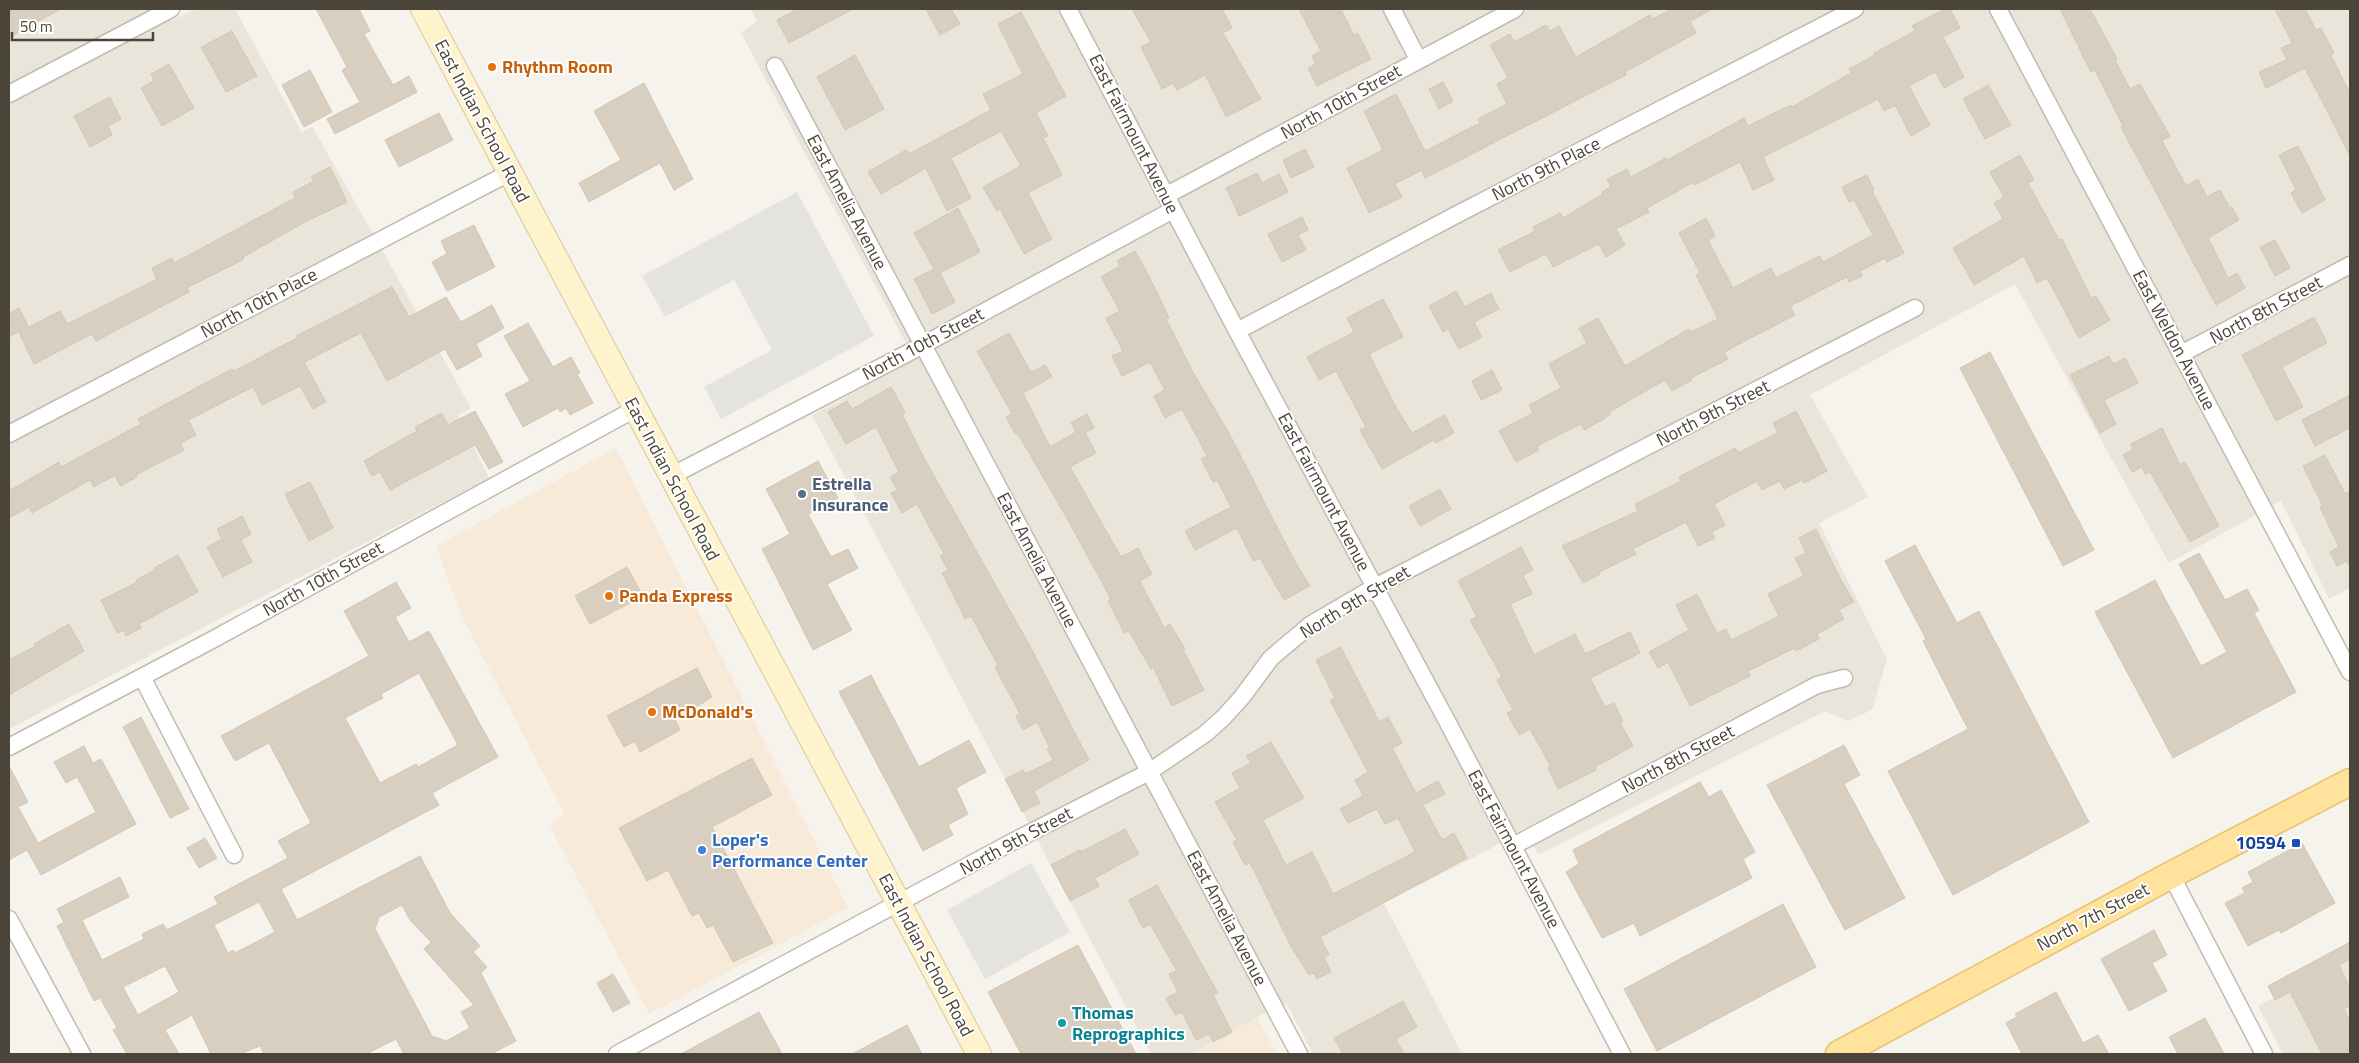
<svg xmlns="http://www.w3.org/2000/svg" width="2359" height="1063" viewBox="0 0 2359 1063" font-family="'Titillium Web',sans-serif">
<rect width="100%" height="100%" fill="#f6f3ec"/>
<path fill="#eae5da" d="M9 9H164L171 21 195 9H235L302 133 312 126 471 408 458 415 489 478 9 729Z
M751 9H2350V588L2329 599 2281 501 2169 563 2015 284 1810 395 1868 497 1819 523 1887 659 1872 710 1847 721 1825 711 1538 855 1525 827 1492 848 1384 903 1462 1054H1313L1287 1004 1257 1017 1191 1054H1151L812 415 915 360 741 33 757 21Z
M2350 959V1054H2283L2258 1006Z"/>
<path fill="#f7ead8" d="M616 448 848 908 649 1014 550 827 564 813 461 615 436 546Z
M1257 1017 1277 1054H1191Z"/>
<path fill="#e5e3e0" d="M797 192 874 336 721 419 704 387 772 350 734 280 665 317 642 276Z
M1031 863 1070 932 985 979 947 910Z"/>
<path fill="#d8cfc1" stroke="#d3c7b4" fill-rule="evenodd" d="M9 9H60L9 38Z
M316 9H359L370 31 364 34 393 85 409 76 417 92 335 134 327 119 360 102 342 70 347 67Z
M798 9H853L789 43 777 20Z
M926 9H951L960 24 940 35Z
M1132 9H1222L1232 28 1223 33 1261 99 1226 117 1205 75 1177 90 1173 83 1162 89 1141 47 1151 42Z
M1299 9H1341L1354 35 1358 33 1371 59 1317 86 1308 68 1316 64 1312 56 1321 51Z
M1672 9H1713L1690 21 1696 33 1625 72 1626 75 1425 178 1422 170 1395 184 1402 197 1369 213 1347 168 1383 150 1364 111 1396 94 1425 151 1480 123 1478 119 1507 104 1497 84 1508 78 1490 45 1510 34 1514 42 1546 25 1550 31 1559 26 1576 57 1650 15 1652 19Z
M1945 9H1950L1960 28 1943 37 1964 77 1944 88 1935 72 1909 86 1930 125 1911 136 1895 105 1884 111 1878 99 1763 157 1774 180 1753 190 1740 162 1695 185 1694 182 1647 208 1649 212 1616 229 1625 245 1606 257 1599 244 1553 267 1546 254 1510 272 1498 250 1535 231 1533 227 1560 213 1563 218 1603 194 1602 192 1611 187 1607 179 1627 169 1631 177 1666 158 1667 160 1744 118 1748 126 1791 105 1792 107 1851 73 1849 69 1875 55 1874 53 1915 31 1912 26Z
M2060 9H2090L2117 59 2115 60 2130 89 2140 84 2170 136 2162 141 2186 186 2198 179 2207 197 2220 190 2230 208 2232 207 2239 220 2208 238 2228 278 2237 273 2245 288 2216 305 2121 127 2123 126 2095 70 2091 72Z
M2275 9H2305L2316 30 2321 28 2334 53 2331 55 2350 94V156L2305 68 2266 88 2259 72 2287 60 2281 48 2292 43Z
M1021 12 1066 96 1036 113 1048 136 1043 138 1062 175 1028 193 1052 239 1024 254 1000 209 997 211 983 187 1021 166 1001 131 951 158 971 198 947 211 926 168 881 194 868 172 906 150 909 154 991 110 983 94 1023 74 998 24Z
M232 31 257 76 226 92 201 47Z
M855 55 884 109 845 130 817 77Z
M169 64 194 108 162 126 141 88 154 81 151 74Z
M310 70 332 112 304 127 282 85Z
M1443 82 1453 101 1439 109 1429 89Z
M644 83 693 179 674 190 660 163 589 202 579 183 621 160 594 111Z
M1988 85 2011 125 1985 139 1963 99Z
M110 97 121 119 108 126 112 135 90 147 74 116Z
M439 113 453 140 399 167 385 140Z
M2298 146 2325 200 2302 213 2291 193 2296 190 2279 155Z
M1305 149 1314 167 1291 178 1283 160Z
M2020 155 2034 180 2028 183 2059 240 2062 239 2091 298 2096 296 2110 320 2079 338 2047 278 2037 283 2024 256 1974 285 1953 248 2003 219 1994 203 2004 197 1990 172Z
M330 167 347 202 307 221 243 257 244 259 187 288 189 292 134 321 96 341 92 334 34 364 19 332 60 311 67 324 157 279 152 268 172 258 174 263 295 198 293 192 314 181 311 177Z
M1257 173 1262 183 1279 174 1288 192 1239 216 1226 188Z
M1867 175 1874 190 1872 191 1904 253 1887 262 1885 258 1860 271 1862 276 1849 282 1847 277 1790 306 1795 315 1724 352 1728 359 1691 378 1692 380 1672 391 1665 380 1609 412 1610 414 1604 419 1584 430 1581 424 1537 446 1539 450 1516 462 1499 431 1533 413 1529 405 1561 388 1549 364 1587 343 1579 328 1598 318 1625 366 1689 329 1691 332 1718 319 1696 275 1700 273 1679 233 1706 218 1715 236 1708 240 1733 288 1771 268 1776 278 1820 256 1823 262 1873 235 1854 200 1849 202 1842 187Z
M958 208 980 252 940 273 955 302 932 314 914 279 934 269 914 233Z
M1302 217 1308 230 1298 235 1306 250 1282 262 1268 234Z
M474 225 495 267 447 291 432 262 447 254 441 241Z
M2275 240 2290 268 2275 276 2260 247Z
M1135 251 1151 280 1169 318 1166 319 1194 374 1230 435 1295 562 1310 586 1284 600 1260 558 1253 561 1237 528 1195 550 1185 531 1231 507 1217 480 1213 482 1201 459 1207 456 1182 409 1165 418 1154 396 1165 390 1150 362 1122 376 1112 356 1123 351 1106 318 1120 311 1101 277 1120 266 1117 261Z
M392 287 409 317 446 297 461 322 492 305 504 328 476 344 482 356 457 370 445 349 387 381 361 333 304 362 326 402 313 409 300 386 262 405 253 387 188 420 196 435 180 443 184 450 136 475 137 477 120 486 115 475 94 487 90 480 32 513 29 507 9 518V491L59 462 61 467 141 424 138 419 232 369 234 371 297 338 296 336Z
M1456 291 1465 307 1491 293 1499 309 1474 322 1482 337 1459 349 1448 329 1443 332 1429 306Z
M1383 299 1403 337 1369 354 1397 409 1412 433 1445 415 1454 433 1436 443 1434 440 1382 469 1360 430 1366 427 1336 371 1319 380 1307 357 1354 332 1347 318Z
M19 308 28 326 9 337V314Z
M2314 317 2327 343 2282 367 2303 407 2276 421 2242 355Z
M528 323 553 367 571 357 580 373 577 374 593 403 570 415 566 408 560 412 558 408 523 427 505 394 530 381 504 336Z
M1009 333 1031 372 1045 365 1052 377 1023 393 1050 447 1076 432 1071 423 1087 414 1094 428 1085 433 1096 453 1070 467 1121 557 1138 548 1152 574 1140 581 1164 628 1170 624 1185 649 1183 650 1204 690 1172 706 1153 667 1151 669 1129 631 1124 633 1108 601 1111 599 1068 520 1018 434 1016 435 1006 417 1012 414 977 351Z
M1990 352 2094 550 2063 566 1960 368Z
M2109 356 2113 364 2125 358 2138 383 2104 400 2116 424 2100 433 2070 375Z
M1492 370 1502 390 1481 400 1472 381Z
M891 387 905 412 902 414 924 458 1031 648 1089 760 1034 791 1040 803 1022 812 1005 779 1023 770 1025 774 1053 760 1047 749 1050 748 1037 722 1023 730 1016 716 1020 714 995 667 998 665 971 616 965 619 942 573 948 570 940 556 944 554 917 504 902 513 891 493 897 490 890 477 899 472 876 427 846 444 828 412 847 401 852 409Z
M2350 395V428L2315 446 2302 420Z
M475 411 503 462 489 469 475 445 390 490 380 472 372 476 364 461 417 431 415 427 442 413 448 425Z
M1796 411 1827 471 1804 483 1802 480 1784 489 1780 481 1762 490 1757 481 1714 504 1725 525 1712 532 1715 538 1698 546 1686 522 1633 549 1636 554 1599 572 1600 574 1583 583 1562 546 1638 511 1635 504 1681 481 1679 477 1735 448 1738 453 1778 433 1773 423Z
M2162 428 2180 465 2185 462 2219 526 2190 542 2150 472 2145 474 2142 467 2132 472 2123 455 2133 449 2131 444Z
M2325 455 2345 494 2350 491V568L2347 561 2337 566 2330 552 2339 547 2320 507 2323 506 2303 466Z
M818 461 838 498 808 514 831 557 848 549 858 568 827 584 852 630 813 650 762 549 790 534 766 489Z
M310 482 333 528 309 541 285 494Z
M1440 489 1451 509 1420 526 1409 506Z
M242 516 251 534 241 540 252 562 223 577 207 547 222 539 217 529Z
M1816 529 1840 578 1854 602 1839 610 1844 619 1817 634 1819 639 1796 651 1795 648 1748 671 1750 676 1690 706 1668 662 1658 668 1649 652 1689 630 1676 605 1697 594 1717 633 1726 629 1731 640 1779 616 1768 594 1804 576 1795 558 1806 553 1799 538Z
M1915 545 1957 623 1979 611 2089 822 1953 895 1888 771 1968 729 1923 641 1926 639 1885 561Z
M1521 547 1533 570 1523 575 1532 594 1510 604 1534 655 1575 634 1585 654 1630 632 1640 653 1590 678 1605 707 1614 703 1623 721 1620 723 1633 746 1595 767 1596 770 1558 789 1548 768 1551 767 1530 729 1519 735 1507 713 1513 710 1497 680 1502 677 1470 620 1477 617 1458 581Z
M2199 553 2225 600 2247 589 2259 610 2254 613 2296 692 2173 758 2095 612 2155 580 2201 666 2227 652 2179 564Z
M178 555 198 592 139 624 141 628 126 636 124 630 117 633 101 600 137 582 136 580 155 570 154 568Z
M627 567 643 596 590 624 575 596Z
M396 582 411 608 395 617 409 642 429 631 498 757 432 793 439 805 281 889 297 920 420 856 450 913 480 946 473 952 487 967 481 973 516 1041 491 1054H404L396 1039 366 1054H264L260 1046 240 1054H211L192 1015 165 1030 179 1054H127L113 1030 117 1028 100 998 94 1001 57 926 64 922 57 909 120 877 129 897 82 920 102 960 144 939 142 934 163 924 167 930 218 904 214 897 288 858 278 841 311 823 269 743 235 761 221 736 369 656 344 611ZM419 673 458 745 418 767 416 764 380 783 345 718 383 698 381 694ZM259 902 275 932 235 953 233 950 228 953 214 925ZM402 905 410 920 431 942 424 949 474 1005 461 1012 470 1028 446 1041 432 1036 375 929 379 917ZM165 966 179 992 138 1015 123 987Z
M69 624 84 651 9 695V660L36 646 34 644Z
M1341 647 1379 722 1388 717 1402 743 1392 748 1416 793 1438 781 1445 794 1423 805 1442 840 1454 833 1467 858 1320 937 1329 955 1324 957 1331 972 1317 979 1314 973 1309 975 1292 948 1250 863 1245 865 1233 842 1237 840 1215 802 1240 788 1232 773 1251 763 1246 756 1271 742 1304 798 1263 820 1286 865 1312 852 1333 894 1415 852 1398 818 1385 824 1377 809 1348 823 1340 809 1363 796 1355 780 1368 772 1330 700 1335 698 1316 660Z
M697 668 712 697 675 720 680 730 640 752 635 741 624 747 607 716Z
M871 675 919 767 969 740 986 772 956 788 968 814 948 825 953 835 923 851 839 692Z
M141 717 189 809 170 818 123 727Z
M1844 745 1860 775 1844 784 1905 898 1845 930 1767 785Z
M84 746 93 763 101 759 136 824 41 875 27 850 9 860V766L28 802 18 807 38 843 96 812 77 777 66 783 54 762Z
M752 758 772 795 712 827 773 943 733 962 713 925 707 928 699 913 692 916 668 870 647 881 619 828Z
M1700 782 1709 797 1721 790 1755 852 1743 859 1752 878 1640 936 1634 923 1602 938 1566 872 1579 864 1573 850Z
M1125 829 1139 854 1095 878 1099 886 1070 901 1051 865 1080 850 1081 852Z
M205 838 217 858 199 868 187 848Z
M2302 843 2335 903 2281 933 2279 930 2248 946 2225 903 2245 893 2242 888 2253 882 2248 872Z
M1157 885 1218 993 1213 995 1232 1032 1213 1042 1209 1034 1196 1040 1182 1012 1175 1015 1166 998 1178 992 1169 974 1177 971 1150 924 1143 928 1129 900Z
M1783 904 1816 967 1657 1051 1624 989Z
M2154 930 2167 955 2152 963 2167 991 2129 1011 2101 959Z
M2350 942V959L2339 965 2350 988V1006L2344 1009 2350 1022V1054H2322L2290 992 2275 1000 2268 986Z
M1078 945 1136 1054H1021L988 992Z
M613 974 630 1003 613 1012 597 983Z
M2056 992 2083 1043 2098 1035 2109 1054H2022L2006 1023 2017 1017 2015 1014Z
M1403 1001 1417 1027 1396 1039 1404 1054H1343L1334 1038Z
M759 1012 782 1054H681Z
M2205 1018 2224 1054H2178L2169 1037Z
M907 1025 922 1054H852Z"/>
<g fill="none" stroke-linecap="round" stroke-linejoin="round">
<defs>
<path id="minor" d="M1068 9 1237 331 1447 721 1622 1054
M1392 9 1418 59
M1998 9 2350 672
M775 66 1299 1054
M9 94 171 9
M1167 195 1515 9
M1237 331 1454 216 1855 9
M2181 354 2350 265
M9 434 509 173
M671 476 908 353 1173 210
M142 677 234 855
M9 747 212 640 635 409
M1513 846 1817 685 1844 678
M2171 875 2264 1054
M9 919 82 1054
M617 1054 1012 842 1149 772 1205 734 1223 718 1242 697 1271 658 1310 625 1375 587 1915 308"/>
<path id="secondary" d="M423 9 979 1054"/>
<path id="primary" d="M1839 1054 2171 875 2350 782"/>
</defs>
<use href="#minor" stroke="#c2bbae" stroke-width="19"/>
<use href="#secondary" stroke="#d6c79b" stroke-width="26"/>
<use href="#primary" stroke="#e6c16a" stroke-width="29"/>
<use href="#minor" stroke="#fff" stroke-width="16"/>
<use href="#secondary" stroke="#fff3cd" stroke-width="24"/>
<use href="#primary" stroke="#ffe39c" stroke-width="26"/>
</g>
<g fill="#e8710a" stroke="#fff" stroke-width="2">
<circle cx="492" cy="67" r="5"/>
<circle cx="609" cy="596" r="5"/>
<circle cx="652" cy="712" r="5"/>
</g>
<circle fill="#5c6f8a" stroke="#fff" stroke-width="2" cx="802" cy="494" r="5"/>
<rect fill="#1a4fb4" stroke="#fff" stroke-width="2" x="2291" y="838" width="10" height="10" rx="2.5"/>
<circle fill="#3f7fe0" stroke="#fff" stroke-width="2" cx="702" cy="850" r="5"/>
<circle fill="#0f9aa8" stroke="#fff" stroke-width="2" cx="1062" cy="1023" r="5"/>
<g text-anchor="middle" stroke-width="4" stroke-linejoin="round" paint-order="stroke">
<g font-size="18" font-weight="bold" fill="#c56008" stroke="#fff" text-anchor="start">
<text x="502" y="73">Rhythm Room</text>
<text x="619" y="602">Panda Express</text>
<text x="662" y="718">McDonald's</text>
</g>
<g font-size="18" fill="#4b4439" stroke="#fff">
<text transform="translate(1341 102) rotate(-29)" y="6">North 10th Street</text>
<text transform="translate(482 121) rotate(62)" y="6">East Indian School Road</text>
<text transform="translate(1134 134) rotate(63)" y="6">East Fairmount Avenue</text>
<text transform="translate(1546 169) rotate(-27)" y="6">North 9th Place</text>
<text transform="translate(847 202) rotate(62)" y="6">East Amelia Avenue</text>
<text transform="translate(259 303) rotate(-28)" y="6">North 10th Place</text>
<text transform="translate(2266 310) rotate(-28)" y="6">North 8th Street</text>
<text transform="translate(2174 340) rotate(62)" y="6">East Weldon Avenue</text>
<text transform="translate(923 344) rotate(-28)" y="6">North 10th Street</text>
<text transform="translate(1713 413) rotate(-27)" y="6">North 9th Street</text>
<text transform="translate(672 479) rotate(62)" y="6">East Indian School Road</text>
<text transform="translate(1324 492) rotate(62)" y="6">East Fairmount Avenue</text>
<text transform="translate(1037 560) rotate(62)" y="6">East Amelia Avenue</text>
<text transform="translate(323 579) rotate(-29)" y="6">North 10th Street</text>
<text transform="translate(1355 602) rotate(-31)" y="6">North 9th Street</text>
<text transform="translate(1678 759) rotate(-28)" y="6">North 8th Street</text>
<text transform="translate(1016 841) rotate(-28)" y="6">North 9th Street</text>
<text transform="translate(1514 849) rotate(62)" y="6">East Fairmount Avenue</text>
<text transform="translate(2093 917) rotate(-28)" y="6">North 7th Street</text>
<text transform="translate(1227 918) rotate(62)" y="6">East Amelia Avenue</text>
<text transform="translate(926 955) rotate(62)" y="6">East Indian School Road</text>
</g>
<g font-size="18" font-weight="bold" fill="#4e5e75" stroke="#fff" text-anchor="start">
<text x="812" y="490">Estrella<tspan x="812" dy="21">Insurance</tspan></text>
</g>
<g font-size="18" font-weight="bold" fill="#366cbe" stroke="#fff" text-anchor="start">
<text x="712" y="846">Loper's<tspan x="712" dy="21">Performance Center</tspan></text>
</g>
<g font-size="18" font-weight="bold" fill="#164399" stroke="#fff" text-anchor="end">
<text x="2286" y="849">10594</text>
</g>
<g font-size="18" font-weight="bold" fill="#0d838f" stroke="#fff" text-anchor="start">
<text x="1072" y="1019">Thomas<tspan x="1072" dy="21">Reprographics</tspan></text>
</g>
</g>
<rect width="2359" height="1063" fill="none" stroke="#4b4439" stroke-width="20"/>
<path d="M12 32v8h141v-8" fill="none" stroke="#4b4439" stroke-width="2.5"/>
<text x="20" y="32" font-size="15" fill="#4b4439" stroke="#ffffff" stroke-width="4" paint-order="stroke">50 m</text>
</svg>
